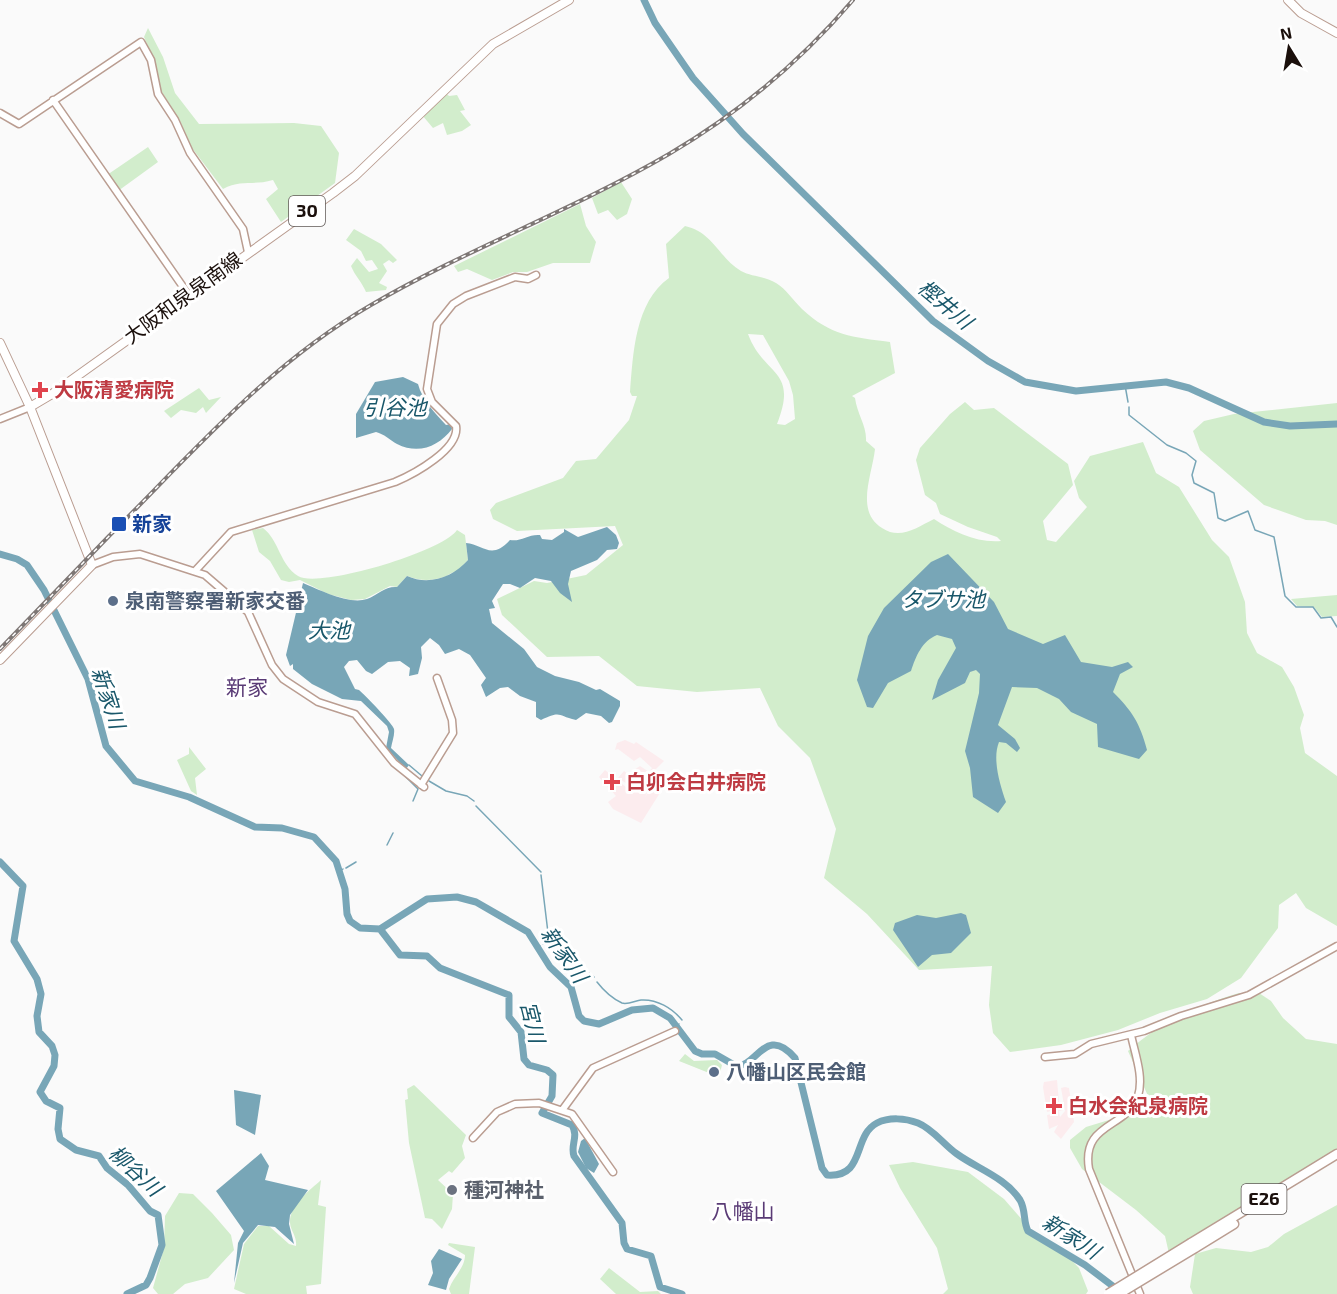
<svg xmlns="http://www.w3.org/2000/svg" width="1337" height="1294" viewBox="0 0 1337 1294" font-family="'Exo 2','Noto Sans JP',sans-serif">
<rect width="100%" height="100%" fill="#fafafa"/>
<path fill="#fcecee" d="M625 740 634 744 636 742 664 761 651 774 655 777 645 797 655 783 663 788 641 823 613 809 608 802 616 796 599 777 605 770 627 788 629 785 618 778 624 771 628 774 640 766 649 772 652 768 640 757 634 761 618 749 615 750 617 743Z
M1057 1080 1059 1102H1061L1063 1110 1059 1111 1060 1117 1065 1111 1061 1088 1065 1087 1069 1088 1074 1122 1061 1139 1054 1132 1058 1125 1049 1129 1047 1115 1052 1114 1051 1111 1047 1112 1043 1087 1044 1082Z"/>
<path fill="#d2edcc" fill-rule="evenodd" d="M148 28 163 57 175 93 199 124 294 123 321 126 339 153 335 183 281 222 266 199 278 189 273 180C253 186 241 179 223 189L192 148 181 123 160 89 151 53 144 37Z
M445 92 449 96 457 95 465 110 460 111 471 125 462 131 447 135 443 123 433 128 422 115Z
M148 147 158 162 118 191 107 175Z
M621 182 632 199 627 214 617 220 608 210 598 214 592 198Z
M580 204 586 226 596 242 590 263H553L527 272H513L492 280 467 269 458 272 454 266Z
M685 226C713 232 719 258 741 271 752 277 765 276 776 283 786 289 793 300 802 309 831 336 852 337 890 342L895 373 852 396 855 398C857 414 867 426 866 441L875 449C872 476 855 511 882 528 900 540 916 528 934 519 954 532 976 543 1001 541L997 537 968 527 940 514 936 503 925 495 916 460 920 448 950 414 965 402 974 410 994 408 1068 464 1073 485 1043 521 1047 540 1056 542 1087 507 1079 498 1074 481 1090 456 1143 442 1156 473 1179 487 1212 540 1229 557 1245 602 1247 633 1257 653 1282 667 1294 687 1304 715 1300 728 1305 753 1337 776V926L1306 908 1296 893 1279 905 1278 928 1241 978 1207 999 1160 1013 1118 1030 1061 1045 1010 1052 993 1033 989 1005 992 966 919 970 867 914 824 878 836 829 810 758 778 726 760 688 697 692 637 686 599 656 547 657 502 615 497 599 534 581 547 583 586 575 623 545 615 526 517 531 493 519 490 510 496 503 563 478 576 461 596 459 629 420 637 396H632L630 392C633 354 635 302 669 278L666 244ZM748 334 763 335 789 381 793 395 795 419 785 425 777 424C799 368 764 377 748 334Z
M354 229 381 244 397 260 393 263 389 260 383 264 387 271 379 283 387 287 386 290 366 292C362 282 355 276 351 266L357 258 369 272 378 269 372 260 366 261 361 251 346 240Z
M199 388 209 400 221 397 206 413 203 407 196 413 181 410 171 418 164 411Z
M1337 403V525L1325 521 1306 520 1264 505 1200 450 1193 431 1204 421 1234 414Z
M263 528C279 540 280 565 298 576 319 589 444 551 457 530L465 535 468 560 457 572C450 572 450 575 444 577 431 581 420 581 407 576L397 587 390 586 365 599 351 600 328 594 300 580 289 582 281 580 270 561 259 552 252 530Z
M1337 595V616L1322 617 1314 607 1297 606 1291 599Z
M189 747 206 769 195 778 197 795 191 791 177 760 189 754Z
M1239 993H1259L1271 1001 1283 1018 1306 1039 1337 1044V1158L1170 1258 1165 1236 1136 1210 1082 1169 1070 1148V1140L1086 1127 1145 1109 1148 1096 1128 1051C1161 1022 1198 1005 1239 993Z
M685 1054 694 1061 717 1060 722 1065 719 1077 679 1061Z
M414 1085 466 1135 462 1146 465 1158 452 1173 449 1171 438 1180 453 1194 452 1209 442 1229 432 1219 425 1218 409 1143 405 1100 408 1099 407 1089Z
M913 1162 968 1172 1004 1199 1039 1239 1059 1247 1079 1268 1088 1291 1086 1294H943L948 1289 937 1248 900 1188 889 1165Z
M321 1180 318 1205 326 1207 321 1284 306 1286 307 1294H246L234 1289 244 1244 258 1226H269L289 1244 296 1246C297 1236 291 1232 290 1223 289 1205 310 1190 321 1180Z
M179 1193 193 1194 212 1213 231 1235 234 1250 208 1278 185 1284 173 1294H158L153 1288 164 1248 165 1216Z
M1337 1205V1294H1193L1190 1287 1195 1254 1216 1248 1251 1252 1268 1247 1284 1234Z
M449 1243 475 1247 469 1294H451L449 1289C453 1277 465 1268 465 1255L448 1245Z
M609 1268 640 1292 658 1291 661 1294H616L600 1279Z"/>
<path fill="#78a6b7" d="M403 377 418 384C422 400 436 414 446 425L451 424 452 429C439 446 419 455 397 444 390 440 384 434 376 432L356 438V414L375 382Z
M607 527 616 535 619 543 617 549 607 550 597 560 571 571 568 584 572 602 560 593 551 581 535 578 520 588 510 584H503L492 601 495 608 489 609 492 623 524 649 537 667 555 676 579 682 596 690 600 689 620 701V706L612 722 609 723 601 716 586 713 576 720C557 716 562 710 541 720L536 717V702L520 696 508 687 500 688 486 697 481 685 486 678 470 655 459 649 445 654 439 645 430 638 421 647 422 658 418 674 409 676 410 668 400 661 388 662 372 674 366 671 357 660 349 661 344 667 355 689 359 690C365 695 393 724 394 729 395 735 392 742 391 748L409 765 406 769 386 748 389 732 387 726 361 701 342 699 312 684 293 669V664L290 666 286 655 303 583C320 590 349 605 367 599 378 595 385 586 397 587L407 576C429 586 453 577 468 560L466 543C483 544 491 561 510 540 521 542 528 534 540 535L542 539 552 540 564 532V529L578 537Z
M948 554 994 602 1008 629 1043 644 1065 635 1081 662 1112 667 1128 662 1133 667 1120 674 1113 692C1132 711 1140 723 1147 750L1139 759 1098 747 1097 724 1071 712 1059 699 1037 688 1012 687 998 725 1015 739 1020 748 1017 752 1006 743 999 742C992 759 1000 785 1006 802L998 813 973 797 970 768 965 751 979 693 980 674 976 670 970 672 965 683 932 700 938 680 956 648 952 639 937 635C922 641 916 656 911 671L888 683 873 708 867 707 857 680 868 636 884 608 931 562Z
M961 913 966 915 971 933 951 953 932 955 918 967 893 930 895 923 917 915 936 918Z
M234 1090 261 1095 255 1135 236 1125Z
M585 1138 599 1164 594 1173 586 1168 578 1152 581 1141Z
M261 1153 269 1166 265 1180 308 1190 290 1215 289 1224 294 1244 275 1227 258 1225 243 1243 234 1283 238 1243 244 1231 216 1191Z
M439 1249 462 1259 449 1279 446 1290 428 1285 433 1273 431 1261Z"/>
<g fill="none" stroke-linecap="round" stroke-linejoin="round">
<path stroke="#78a6b7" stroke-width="1.5" d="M1125 385 1128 402
M1129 407V415L1167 445 1186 453 1196 461 1192 475 1194 483 1214 493 1218 518 1225 521 1248 511 1255 530 1274 537 1285 596 1296 607H1313L1321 618 1331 617 1337 627
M409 765 422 776
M404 775 418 789 413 801
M429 781 446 791 467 796 474 801
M476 806 541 872
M387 845 393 833
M346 868 356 862
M340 871 343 869
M541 875 549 941 566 960 578 964 594 977
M543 944 548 942
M537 947 540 946
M597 982C604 991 611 998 622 1003 627 1005 635 1001 641 1000 657 999 672 1008 682 1020
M676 1026 679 1024"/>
<path stroke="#78a6b7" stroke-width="7" d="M644 0 655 23 693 78 743 134 933 321 988 361 1025 382 1076 391 1166 382 1189 388 1264 422 1290 426 1337 424
M0 554 17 559 27 565 44 590 88 679 106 746 135 781 189 797 255 827 282 828 314 837 336 861 345 889 347 914 350 921 360 928 380 929 427 899 457 897 476 902 528 932 550 967 571 987 579 1016 584 1021 599 1024 632 1010 653 1008 670 1018 695 1051 702 1054H715L736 1066C757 1067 766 1024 795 1058L822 1168 827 1175C866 1178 852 1136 877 1123 889 1117 905 1118 918 1123 933 1129 944 1145 957 1154 978 1169 1006 1178 1020 1200 1026 1210 1023 1222 1028 1231L1085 1265 1118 1290
M0 862 23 886 14 941 37 979 41 994 37 1016 39 1032 52 1046 55 1055 54 1066 40 1092 46 1101 60 1108 58 1129 60 1139 76 1150 99 1156 107 1168 128 1185 150 1211 158 1215 162 1245 150 1278 146 1285 127 1294
M380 929 400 955 427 956 440 968 509 995V1017L521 1032 524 1059 529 1065 547 1070 553 1075 552 1096 542 1113 572 1125C579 1137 570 1145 574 1156L622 1223 624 1243 627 1249 651 1256 660 1287 682 1294"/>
<defs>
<path id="minor" d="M53 100 188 294
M0 113 19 124 141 42 151 60 158 94 175 120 190 153 243 229 248 252
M0 419 30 407
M92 565 113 557 140 554 205 575 248 612 272 665 283 679 318 702 355 714 394 763 424 787
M195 571 231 532 395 482C414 474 460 449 456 426L432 402 427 389 437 324 453 304 466 296 515 277 528 279 536 275
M421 785 453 733 452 720 437 678
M1131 1035C1135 1054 1144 1077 1138 1096 1127 1129 1081 1122 1089 1169L1140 1294
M1045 1057 1075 1054 1091 1044 1144 1031 1181 1016 1249 995 1337 946
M563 1109 593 1068 675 1031
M473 1138 497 1112 515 1104 539 1103 572 1114 613 1172"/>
<path id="major" d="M1288 0 1301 13 1337 33
M0 343 30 407 92 565 0 660
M30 407 52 394 333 193 355 176 493 44 569 0"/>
<path id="highway" d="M1191 1243 1337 1154
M1195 1248 1234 1224"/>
</defs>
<use href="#minor" stroke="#ba9d91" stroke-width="9"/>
<use href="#major" stroke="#ba9d91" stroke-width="10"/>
<use href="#highway" stroke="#ba9d91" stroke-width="11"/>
<use href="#minor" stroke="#fff" stroke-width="6"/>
<use href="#major" stroke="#fff" stroke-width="8"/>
<use href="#highway" stroke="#fff" stroke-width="8"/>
<defs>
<path id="rail" d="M111 534C194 451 269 364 371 305 467 249 573 210 669 154 739 113 801 61 853 0
M0 649 110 535"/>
</defs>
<use href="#rail" stroke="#7e7775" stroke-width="4"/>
<use href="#rail" stroke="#fff" stroke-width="1.5" stroke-dasharray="4.5" stroke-linecap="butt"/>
<defs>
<path id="highway-bridge" d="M1108 1294 1191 1243
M1119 1294 1195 1248"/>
</defs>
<use href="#highway-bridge" stroke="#ba9d91" stroke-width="11" stroke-linecap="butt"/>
<use href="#highway-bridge" stroke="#fff" stroke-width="8"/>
</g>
<g fill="#e0444e" stroke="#fff" stroke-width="2">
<path d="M37 381h6v6h6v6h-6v6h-6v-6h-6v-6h6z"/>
<path d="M609 773h6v6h6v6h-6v6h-6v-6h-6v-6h6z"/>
<path d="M1051 1097h6v6h6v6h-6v6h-6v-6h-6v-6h6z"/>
</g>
<rect fill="#1a4fb4" stroke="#fff" stroke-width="2" x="111" y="516" width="16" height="16" rx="3"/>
<g fill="#5c6f8a" stroke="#fff" stroke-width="2">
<circle cx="113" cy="601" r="6"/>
<circle cx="714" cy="1072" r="6"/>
</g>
<circle fill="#6b7280" stroke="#fff" stroke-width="2" cx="452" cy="1190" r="6"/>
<g text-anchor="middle" stroke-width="6" stroke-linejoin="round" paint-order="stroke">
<g fill="#fff" stroke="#5f5855" stroke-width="1.5">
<rect x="289" y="196" width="36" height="30" rx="4.5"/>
<rect x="1241.5" y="1184" width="45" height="30" rx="4.5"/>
</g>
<g font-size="18" font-weight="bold" fill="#1b100c">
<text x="307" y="217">30</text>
<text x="1264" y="1205">E26</text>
</g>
<g font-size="20" fill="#1b100c" stroke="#fff">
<text transform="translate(183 298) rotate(-36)" y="7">大阪和泉泉南線</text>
</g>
<g font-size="20" font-weight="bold" fill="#be3a42" stroke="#fff" text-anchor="start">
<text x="54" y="397">大阪清愛病院</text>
<text x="626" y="789">白卯会白井病院</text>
<text x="1068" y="1113">白水会紀泉病院</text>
</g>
<g font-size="20" font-weight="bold" fill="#164399" stroke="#fff" text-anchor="start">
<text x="132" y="531">新家</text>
</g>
<g font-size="20" font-weight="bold" fill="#4e5e75" stroke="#fff" text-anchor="start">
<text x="125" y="608">泉南警察署新家交番</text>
<text x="726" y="1079">八幡山区民会館</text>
</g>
<g font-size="20" font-weight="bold" fill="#5b616d" stroke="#fff" text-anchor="start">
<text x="464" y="1197">種河神社</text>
</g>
<g font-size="21" font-style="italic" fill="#19576a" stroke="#fff">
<text transform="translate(945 305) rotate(40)" y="7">樫井川</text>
<text x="395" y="415">引谷池</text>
<text x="943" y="607">タブサ池</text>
<text x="329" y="638">大池</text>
<text transform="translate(108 698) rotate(72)" y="7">新家川</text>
<text transform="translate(564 955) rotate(55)" y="7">新家川</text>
<text transform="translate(532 1022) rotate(76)" y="7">宮川</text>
<text transform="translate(135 1171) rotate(43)" y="7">柳谷川</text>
<text transform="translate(1071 1237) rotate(33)" y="7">新家川</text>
</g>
<g font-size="21" fill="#5a3b76" stroke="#fff">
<text x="247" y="695">新家</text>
<text x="743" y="1219">八幡山</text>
</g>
</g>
<g transform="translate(1289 48) rotate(349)" stroke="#ffffff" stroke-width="4.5" paint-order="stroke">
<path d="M0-4.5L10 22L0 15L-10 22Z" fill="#1b100c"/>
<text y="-9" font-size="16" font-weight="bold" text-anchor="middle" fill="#1b100c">N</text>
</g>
</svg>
